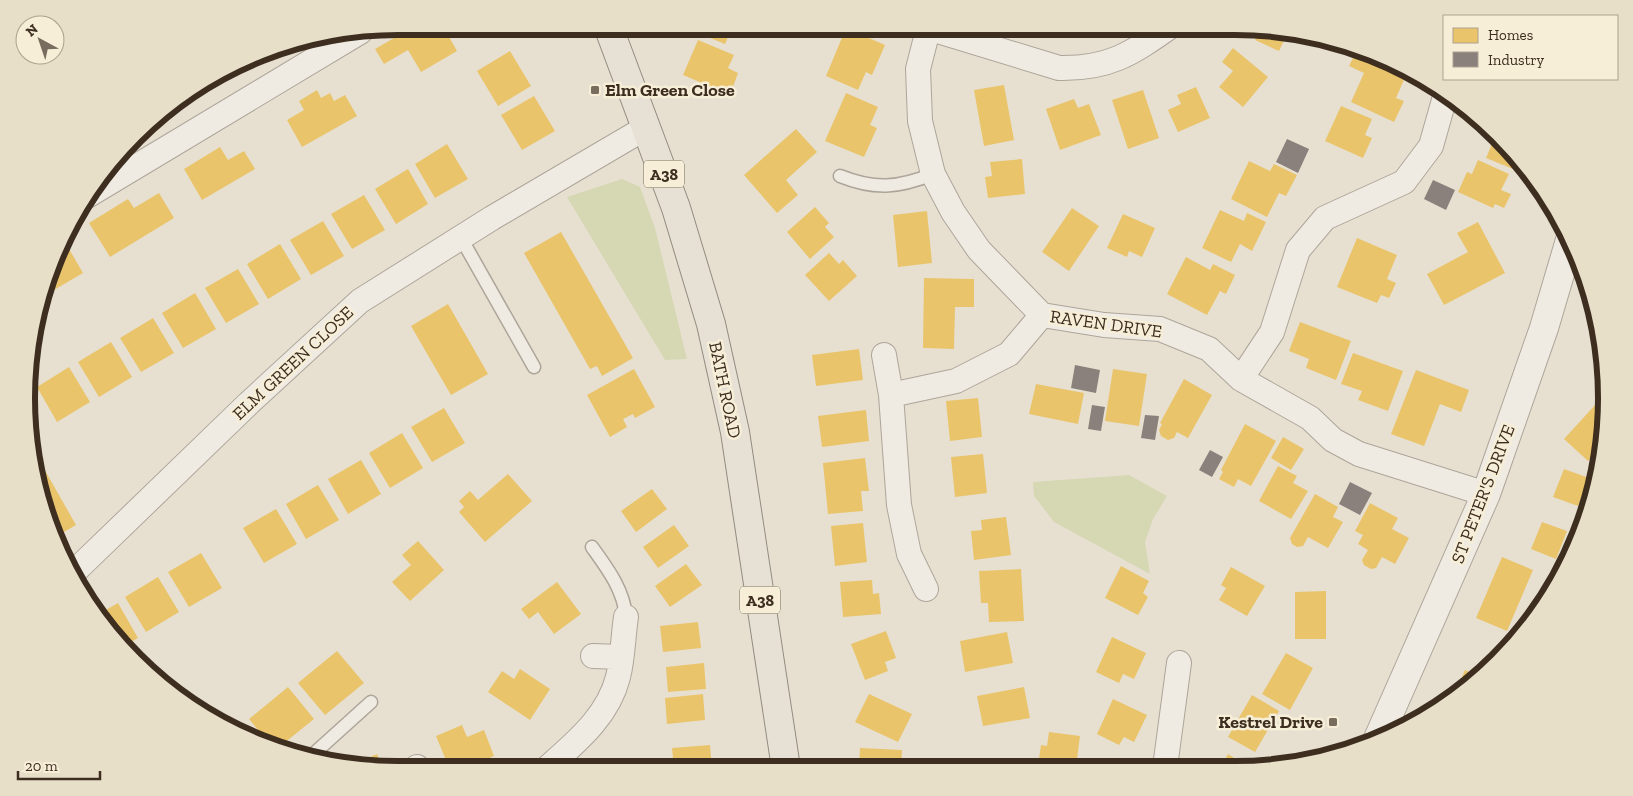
<svg xmlns="http://www.w3.org/2000/svg" width="1633" height="796" viewBox="0 0 1633 796" font-family="'Zilla Slab',serif">
<rect width="100%" height="100%" fill="#e7e0d1"/>
<path fill="#d6d7b3" d="M622 179 640 187 655 228 687 359 665 360 567 197Z
M1129 475 1167 496 1153 519 1145 542 1150 574 1054 522 1034 496 1033 482Z"/>
<path fill="#e9c46a" d="M415 26H443L457 51 421 72 408 50 384 64 375 49Z
M689 26H733L725 44 688 29Z
M1077 26H1094L1091 33Z
M846 28 885 45 872 75 866 72 858 90 826 76Z
M1261 29 1288 32 1279 51 1255 40Z
M698 40 734 55 728 68 738 73 730 95 683 75Z
M1233 48 1268 77 1243 107 1219 87 1233 71 1222 62Z
M1357 50 1407 73 1396 98 1404 101 1394 122 1351 102 1364 73 1349 66Z
M510 51 531 86 498 106 477 71Z
M1004 85 1014 140 984 146 974 90Z
M1196 87 1210 118 1178 132 1168 110 1181 104 1177 95Z
M317 90 321 98 330 93 334 101 345 95 357 116 302 147 287 120 304 110 299 101Z
M1143 90 1159 138 1128 149 1112 100Z
M846 93 878 107 870 125 877 128 864 157 825 141Z
M534 96 555 131 522 150 501 115Z
M1074 99 1078 108 1089 104 1101 135 1060 150 1046 109Z
M1341 106 1372 119 1365 135 1372 138 1363 158 1325 141Z
M1485 124 1498 135 1517 159 1513 169 1486 158 1494 139 1481 133Z
M796 129 817 152 786 180 798 195 777 213 744 175Z
M447 144 468 179 435 198 415 164Z
M220 147 228 160 244 151 255 169 202 200 184 169Z
M1022 159 1025 194 988 198 985 177 992 176 990 162Z
M1478 160 1509 174 1501 190 1511 194 1504 208 1495 204 1493 208 1458 192 1467 172 1472 174Z
M1249 161 1270 171 1274 164 1297 175 1286 196 1279 193 1267 217 1231 199Z
M408 169 428 204 396 224 375 189Z
M159 193 174 218 110 257 89 223 128 199 134 208Z
M364 195 385 230 352 249 331 214Z
M815 207 829 223 825 227 834 237 810 259 787 232Z
M1072 208 1099 226 1069 271 1042 252Z
M1220 210 1244 221 1247 213 1266 222 1252 251 1240 244 1231 262 1202 248Z
M927 211 932 263 898 267 893 215Z
M1123 214 1155 228 1142 257 1129 251 1127 257 1107 248Z
M323 221 344 256 311 275 290 240Z
M1478 222 1505 273 1444 305 1427 274 1468 252 1457 233Z
M561 232 633 358 602 376 597 366 590 369 524 253Z
M1357 238 1397 255 1387 279 1396 283 1389 298 1381 295 1377 303 1337 287Z
M65 242 83 273 42 297 54 256 61 244Z
M280 244 301 279 268 299 247 264Z
M829 253 839 264 843 260 857 276 829 301 805 275Z
M1186 257 1210 270 1213 264 1235 275 1226 294 1220 291 1207 315 1167 294Z
M238 269 259 304 226 323 205 288Z
M924 278 974 279V307H955L954 349 923 348Z
M195 293 216 329 183 348 162 313Z
M448 304 488 374 451 395 411 326Z
M153 318 174 353 141 372 120 338Z
M1300 322 1351 341 1336 380 1306 368 1309 359 1289 351Z
M111 342 132 377 99 397 78 362Z
M859 349 863 380 816 386 812 355Z
M1353 353 1403 371 1388 411 1358 400 1362 391 1341 384Z
M69 367 90 402 57 422 37 387Z
M634 369 655 407 635 418 633 414 623 419 627 427 610 437 587 395Z
M1113 369 1147 374 1139 426 1105 421Z
M1416 370 1469 390 1461 412 1440 404 1424 446 1391 434Z
M1184 379 1212 395 1188 438 1177 432 1174 438 1168 440 1161 436 1159 430 1162 424 1160 423Z
M1036 384 1084 393 1078 424 1029 414Z
M978 398 982 437 950 441 946 401Z
M1595 405 1605 415 1602 445 1588 461 1564 439Z
M444 408 465 443 432 462 411 427Z
M866 410 869 441 822 447 818 416Z
M1245 424 1276 441 1251 486 1238 479 1234 487 1219 479 1223 472 1221 470Z
M402 433 423 468 390 488 369 453Z
M1283 437 1304 449 1291 470 1271 458Z
M30 444 76 525 57 536 29 447Z
M983 454 987 493 955 497 951 457Z
M865 458 869 491H861L863 511 828 514 823 463Z
M361 460 381 494 348 514 328 479Z
M1278 466 1297 476 1293 483 1308 491 1291 519 1259 501Z
M1564 469 1589 478 1578 506 1553 497Z
M508 474 532 501 485 542 459 512 464 507 459 501 470 491 478 500Z
M318 485 339 520 306 539 286 504Z
M652 489 667 509 636 532 621 511Z
M1315 494 1338 507 1333 517 1343 522 1328 548 1308 537 1303 546 1297 547 1292 544 1290 538Z
M1370 503 1398 518 1392 529 1409 538 1395 564 1382 557 1376 568 1371 569 1364 565 1362 560 1368 550 1358 544 1363 535 1355 531Z
M276 509 297 544 264 563 243 528Z
M1006 517 1011 555 974 560 971 531 982 530 981 520Z
M1542 522 1567 531 1556 559 1531 549Z
M863 523 867 562 835 566 831 526Z
M674 525 689 546 658 568 643 547Z
M418 541 444 570 410 601 392 582 411 565 402 555Z
M201 553 222 588 189 607 168 572Z
M1502 557 1533 570 1507 631 1476 618Z
M686 564 702 585 670 607 655 586Z
M1121 566 1149 581 1143 593 1148 597 1138 615 1105 598Z
M1231 567 1265 586 1247 616 1219 600 1226 588 1221 585Z
M1021 569 1024 621 989 622 988 603H981L979 571Z
M158 577 179 612 146 632 125 597Z
M872 580 873 594 879 593 881 614 843 617 840 582Z
M557 582 581 614 554 634 538 612 529 619 521 609Z
M1326 591V639H1295V592Z
M118 603 138 638 124 646 97 615Z
M1532 614 1535 615 1525 629Z
M698 622 701 648 663 652 660 626Z
M886 631 896 658 885 662 888 671 865 680 851 644Z
M1007 632 1013 663 965 672 960 641Z
M1112 637 1146 653 1134 679 1123 674 1119 683 1096 672Z
M337 651 364 683 325 715 298 683Z
M1286 653 1313 668 1290 710 1262 694Z
M704 663 706 689 668 692 666 667Z
M520 669 550 689 530 720 488 692 502 671 514 679Z
M1465 670 1478 676 1462 693 1453 698Z
M288 687 314 719 278 748 271 746 249 719Z
M1024 687 1030 718 983 726 977 696Z
M703 694 705 720 667 724 665 698Z
M869 694 912 714 898 742 855 722Z
M1252 695 1279 711 1255 752 1228 737Z
M1113 699 1147 715 1134 742 1124 737 1119 745 1097 734Z
M462 725 467 737 484 730 494 756 463 770H450L436 736Z
M1049 732 1080 736 1076 767 1038 766 1041 745 1047 746Z
M710 745 712 769H674L672 748Z
M860 748 902 750 901 768H859Z
M377 754 383 768 352 765Z
M1228 754 1248 767H1221Z"/>
<path fill="#8a817c" d="M1287 139 1309 149 1298 173 1276 162Z
M1433 180 1455 190 1446 210 1424 199Z
M1075 365 1100 370 1096 393 1071 388Z
M1092 405 1105 407 1101 431 1088 429Z
M1145 415 1159 416 1155 440 1141 438Z
M1210 450 1223 457 1212 477 1199 470Z
M1350 482 1372 493 1360 515 1339 504Z"/>
<g fill="none" stroke-linecap="round" stroke-linejoin="round">
<defs>
<path id="service" d="M840 176C875 190 898 188 933 174
M461 238 534 367
M592 547C607 568 624 590 626 617
M309 758 371 702"/>
<path id="minor" d="M929 26 918 69 920 121 933 174 953 212 979 250 1042 315 1104 325 1160 329 1209 349 1241 379 1310 418 1333 440 1359 454 1486 494
M928 28 1059 68C1109 69 1131 54 1171 26
M87 196 360 32
M884 355 891 395
M1241 379 1272 332 1298 250 1325 218 1404 182 1431 146 1446 93
M72 574 249 403 360 301 492 218 647 127
M926 589 909 554 899 505 891 395 956 381 1009 354 1042 315
M593 656 621 657
M417 767 418 770
M1165 767 1179 663
M546 769C575 743 608 717 618 677 623 658 623 636 626 617"/>
<path id="tertiary" d="M1377 741 1486 494 1544 328 1570 240"/>
<path id="primary" d="M608 26 676 208 711 324 735 432 786 768"/>
</defs>
<use href="#service" stroke="#ada599" stroke-width="15"/>
<use href="#minor" stroke="#ada599" stroke-width="26"/>
<use href="#tertiary" stroke="#ada599" stroke-width="30"/>
<use href="#primary" stroke="#928b80" stroke-width="30"/>
<use href="#service" stroke="#efebe3" stroke-width="12"/>
<use href="#minor" stroke="#efebe3" stroke-width="24"/>
<use href="#tertiary" stroke="#efebe3" stroke-width="28"/>
<use href="#primary" stroke="#e6e1d4" stroke-width="28"/>
</g>
<g fill="#786c5e" stroke="#f7eed8" stroke-width="2">
<rect x="590" y="85" width="10" height="10" rx="2.5"/>
<rect x="1328" y="717" width="10" height="10" rx="2.5"/>
</g>
<g text-anchor="middle" stroke-width="5" stroke-linejoin="round" paint-order="stroke">
<g fill="#f7eed8" stroke="#756857" stroke-width="1">
<rect x="644" y="160.5" width="40" height="27" rx="4"/>
<rect x="740" y="586.5" width="40" height="27" rx="4"/>
</g>
<g font-size="16" font-weight="bold" fill="#3d2e20">
<text x="664" y="180">A38</text>
<text x="760" y="606">A38</text>
</g>
<g font-size="18" font-weight="bold" fill="#3d2e20" stroke="#f7eed8" text-anchor="start">
<text x="605" y="96">Elm Green Close</text>
<text x="1323" y="728" text-anchor="end">Kestrel Drive</text>
</g>
<g font-size="18" fill="#3d2e20" stroke="#f7eed8">
<text transform="translate(1106 324) rotate(8)" y="6">RAVEN DRIVE</text>
<text transform="translate(293 363) rotate(-43)" y="6">ELM GREEN CLOSE</text>
<text transform="translate(725 390) rotate(78)" y="6">BATH ROAD</text>
<text transform="translate(1483 494) rotate(-69)" y="6">ST PETER'S DRIVE</text>
</g>
</g>
<path d="M0 0H1633V796H0ZM398 35H1235A363 363 0 0 1 1598 398V398A363 363 0 0 1 1235 761H398A363 363 0 0 1 35 398V398A363 363 0 0 1 398 35Z" fill="#e8dfc9" fill-rule="evenodd"/>
<path fill="none" stroke="#3d2e20" stroke-width="6" d="M398 35H1235A363 363 0 0 1 1598 398V398A363 363 0 0 1 1235 761H398A363 363 0 0 1 35 398V398A363 363 0 0 1 398 35Z"/>
<rect x="1443" y="15" width="175" height="65" fill="#f7eed8" stroke="#ada18e"/>
<rect x="1453" y="28" width="25" height="15" fill="#e9c46a" stroke="#ada18e"/>
<text x="1488" y="40" font-size="15" fill="#3d2e20">Homes</text>
<rect x="1453" y="52" width="25" height="15" fill="#8a817c" stroke="#ada18e"/>
<text x="1488" y="65" font-size="15" fill="#3d2e20">Industry</text>
<g transform="translate(40 40) rotate(320)"><circle r="24" fill="#f7eed8" stroke="#ada18e"/>
<path d="M0-4L9 19L0 12L-9 19Z" fill="#786c5e"/>
<text y="-8" font-size="14" font-weight="bold" text-anchor="middle" fill="#3d2e20">N</text>
</g>
<path d="M18 771v8h82v-8" fill="none" stroke="#3d2e20" stroke-width="2.5"/>
<text x="25" y="771" font-size="15" fill="#3d2e20" stroke="#f7eed8" stroke-width="4" paint-order="stroke">20 m</text>
</svg>
